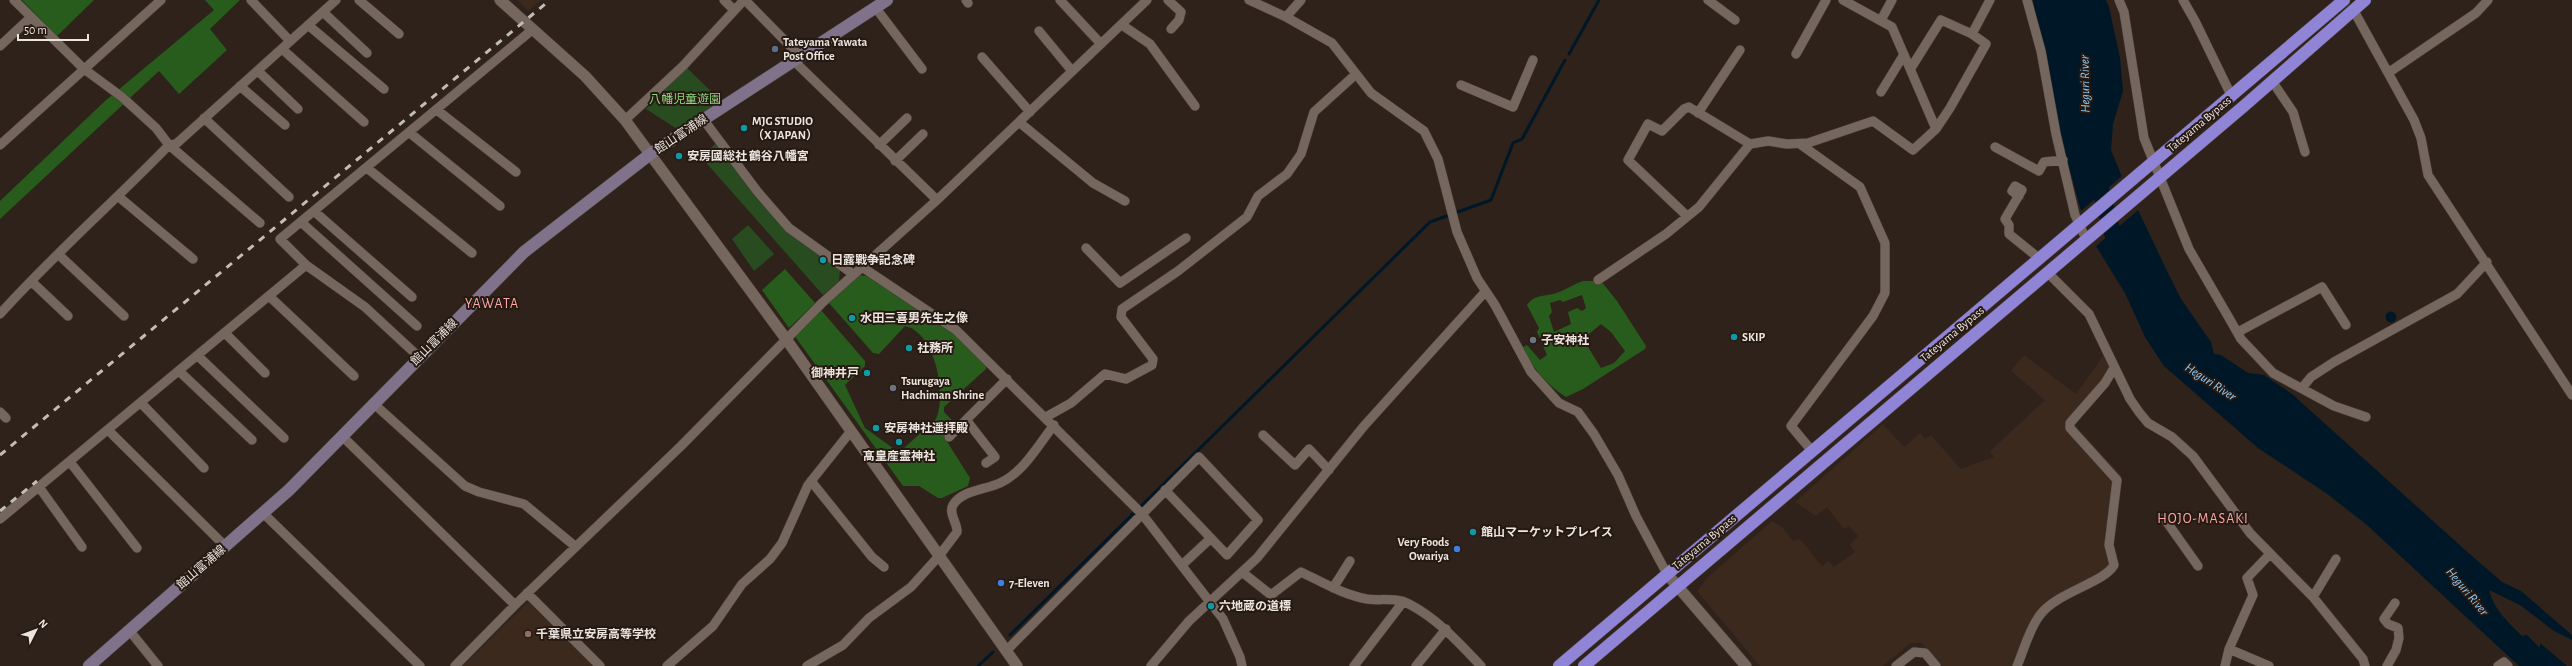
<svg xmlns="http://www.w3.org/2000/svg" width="2572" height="666" viewBox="0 0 2572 666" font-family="'Alegreya Sans','Noto Sans JP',sans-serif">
<rect width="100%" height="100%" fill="#2e221a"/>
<path fill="#3c291e" d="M517 0H541L528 11Z
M2024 355 2076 394 2103 356 2114 375 2073 423 2121 475 2112 545 2117 554V562L2042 616 2019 666H1942L1921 643H1910L1883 666H1760L1697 591 1707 578 1772 521 1782 527 1793 541 1800 539 1822 566 1829 561 1834 567 1855 552 1850 545 1858 536 1849 526 1844 529 1827 507 1816 516 1795 502 1883 424 1904 447 1920 433 1925 439 1931 435 1961 469 1994 457 1990 451 2045 400 2011 371Z
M528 602 594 666H463Z"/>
<path fill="#284b20" d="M686 67 717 97 709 101 713 106 677 129 646 109Z
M716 143 753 194 840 270 839 281 823 295 701 157Z
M748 225 774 254 754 271 732 239Z"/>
<path fill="#285c1c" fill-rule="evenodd" d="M22 0H94L57 36Z
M205 0H240L210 29 227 50 179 94 159 71 0 219V201L105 101 214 10Z
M785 269 815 303 789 328 762 290Z
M858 275 873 277 954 332 986 364V369L944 407V412L956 424 946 440 970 478 968 486 942 498H938L919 486H903L794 335 821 310 865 361V366L845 385 865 428 897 451 902 450 936 419C947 394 935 332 905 326L879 354 873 353 829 303Z
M1583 281H1601L1617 301 1646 346 1645 349 1583 389 1566 397C1545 384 1534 368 1521 348L1527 345 1540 360 1547 355 1537 332 1539 328 1527 305C1535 293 1548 297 1559 292 1567 289 1574 284 1583 281ZM1582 295 1586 308 1582 311 1577 308 1568 312 1571 324 1554 332 1549 316 1552 312 1550 303 1560 300 1563 302ZM1601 324 1611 332 1625 351 1614 363 1601 368 1583 339Z"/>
<path fill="#001727" d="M2033 0H2106L2109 7 2120 58 2123 91 2113 124 2111 150 2122 177 2081 211 2058 127Z
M2138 210 2168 273 2181 299 2211 342 2214 354 2221 355 2248 373 2264 375 2292 394 2464 549 2502 582 2521 591 2572 635V640L2554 631 2520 605 2489 590C2494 610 2508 622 2522 636L2527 635 2540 648V643L2567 666H2519L2367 525 2326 493 2258 448 2164 366 2145 337 2125 293 2096 246Z
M2385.5 317a5.5 5.5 0 1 1 11 0a5.5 5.5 0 1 1-11 0Z"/>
<path fill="#2e221a" d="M2123 175V178L2082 213H2079Z
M2136 208 2139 209 2095 247V244Z"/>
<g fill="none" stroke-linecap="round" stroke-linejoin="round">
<path stroke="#001727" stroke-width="3" d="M1569 54 1599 0
M1010 635 1430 222 1491 200 1513 143 1522 139 1565 60
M978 666 993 652"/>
<path stroke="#001727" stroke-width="17" d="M2096 173 2118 253"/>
<defs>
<path id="minor" d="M14 0 84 69 122 97 156 128 169 145 260 223
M251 0 290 41
M359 0 399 34
M724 0 734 10
M745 0 800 56
M966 0 968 3
M1060 0 1101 44
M1168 0 1181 12 1179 20 1171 29
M1249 0 1286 17 1332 43 1371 93 1424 131 1438 159 1457 232 1477 278 1495 305 1531 372 1559 403 1578 412 1594 434 1618 475 1636 516 1667 574
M1708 0 1735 20
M1843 0 1892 27 1936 129
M2027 0 2041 51 2056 134 2075 215 2086 239
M2119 0 2124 12 2144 138 2189 249 2229 318 2241 339 2273 373 2334 406 2366 417
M2183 0 2195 21 2232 97
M875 7 922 69
M2354 11 2414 120 2421 138 2428 175 2572 395
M323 12 367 53
M1286 17 1301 0
M1881 20 1892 0
M308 25 384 89
M1122 25 1150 44 1195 106
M1039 31 1072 71
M1972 34 1990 0
M0 46 31 17
M282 49 364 122
M1796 54 1826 0
M982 57 1030 112
M794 61 937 200
M258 71 298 109
M2388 73 2476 13 2488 0
M2272 81 2293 112 2305 152
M1461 85 1513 107 1533 60
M240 86 285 125
M1881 92 1903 56
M437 110 516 172
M1698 113 1740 50
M204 118 289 197
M703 119 757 191 789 228 853 274
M625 120 683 66 744 0
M1019 122 1093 183 1125 201
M410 133 500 206
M1800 144 1860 187 1885 243V293L1873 316 1791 426 1812 451
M0 145 161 0
M879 145 907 118
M1995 147 2039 171 2044 162 2063 160
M895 161 923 134
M367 168 472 253
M2019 196 2012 191 2015 186 2022 190 2005 219 2009 225V234L2040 259
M119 197 193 259
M315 212 412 297
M1687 216 1628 160 1648 124 1662 131 1684 109 1689 107 1750 144 1768 141 1787 144 1808 143 1873 121 1913 150 1936 129 1950 108 1986 44 1972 34 1941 20 1911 68
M301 222 417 326
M1086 248 1120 283 1186 238
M58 254 124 316
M862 267 956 330 1142 514 1223 619 1240 657 1242 666
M2047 272 2089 314 2130 399 2139 412 2148 423 2172 437 2193 456 2250 533 2313 597 2363 659 2365 666
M1598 280 1666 234 1699 207 1750 144
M31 281 68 316
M269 296 354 376
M0 314C53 255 114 202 169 145L176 144 336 0
M2238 332 2322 287 2346 325
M225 333 265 373
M198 356 284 438
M419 357 365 307 306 265 280 239 532 30
M179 371 252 440
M2302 388 2311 377 2334 362 2457 294 2487 262
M141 403 204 468
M373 403 465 486 479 492 524 504 576 547
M0 412 6 418
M1046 417 1071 403 1105 374 1126 379 1152 365 1153 359 1121 317 1122 309 1178 271 1247 217 1258 196 1287 174 1301 154 1314 112 1356 74
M967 421 995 457 986 463
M108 430 225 546
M1263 435 1295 465 1309 449 1329 470
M342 436 515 605
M949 437 1007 379
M70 462 137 548
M811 481 872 557 884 567
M39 487 82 547
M263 513 420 666
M2164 518 2198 566
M0 519 306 265
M1182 565 1210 539
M1242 572 1271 595 1301 572C1322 582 1344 595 1367 599 1381 601 1396 597 1409 604 1438 619 1459 643 1481 666
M1333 588 1350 561
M527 593 600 666
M2313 597 2336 559
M129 630 158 666
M2229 649 2269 666
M1006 651 1199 457 1258 520 1227 555 1165 490
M455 666 515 605 681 446 822 303 937 200 1147 0
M667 666 713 626 742 584 770 559 782 543 808 485 851 431
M807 666 843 645 869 618 911 587 939 556 957 532C958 524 948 513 953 505 962 490 985 490 1000 483 1023 473 1039 444 1054 425
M1151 666 1189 621 1257 558 1364 426 1485 292
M1354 666 1403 602
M1416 666 1446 629
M1896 666 1914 652 1925 653 1936 666
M2017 666C2024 650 2029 629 2040 615 2057 592 2104 583 2114 565L2109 545 2117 480 2070 428V423L2105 383 2114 368
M2225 666 2229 649 2253 595 2247 578 2270 554
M2387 666 2396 650 2399 638 2398 628 2388 624 2384 619 2395 603
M2498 666 2504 662 2508 666"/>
<path id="tertiary" d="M500 0 585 76 625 120 786 339 1017 666
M1667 574 1746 666"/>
<path id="secondary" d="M89 666 289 490 524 252 649 155 887 0"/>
<path id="trunk" d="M1559 666 2344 0
M1584 666 2244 106 2365 0"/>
</defs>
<use href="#minor" stroke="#493f39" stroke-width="10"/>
<use href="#tertiary" stroke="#493f39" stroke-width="12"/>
<use href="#secondary" stroke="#493f39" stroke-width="13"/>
<use href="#trunk" stroke="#493f39" stroke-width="13"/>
<use href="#minor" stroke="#76675e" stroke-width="9"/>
<use href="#tertiary" stroke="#76675e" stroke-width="11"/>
<use href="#secondary" stroke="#80728b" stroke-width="12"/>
<use href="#trunk" stroke="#9084d7" stroke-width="12"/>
<path stroke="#c4bcb6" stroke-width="3" stroke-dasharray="7 7" stroke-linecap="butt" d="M0 455 550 0
M0 511 37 481"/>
</g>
<circle fill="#5c6f8a" stroke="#251911" stroke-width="1.5" cx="775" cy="49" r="4"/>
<g fill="#0f9aa8" stroke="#251911" stroke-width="1.5">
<circle cx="744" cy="128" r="4"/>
<circle cx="679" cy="156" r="4"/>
<circle cx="823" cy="260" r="4"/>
<circle cx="852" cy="318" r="4"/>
<circle cx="1734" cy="337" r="4"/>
<circle cx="909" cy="348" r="4"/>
<circle cx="867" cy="373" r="4"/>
<circle cx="876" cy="428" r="4"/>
<circle cx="899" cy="442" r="4"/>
<circle cx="1473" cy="532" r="4"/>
<circle cx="1211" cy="606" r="4"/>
</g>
<g fill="#6b7280" stroke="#251911" stroke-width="1.5">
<circle cx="1533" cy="340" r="4"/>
<circle cx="893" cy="388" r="4"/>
</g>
<g fill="#3f7fe0" stroke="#251911" stroke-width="1.5">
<circle cx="1457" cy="549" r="4"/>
<circle cx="1001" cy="583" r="4"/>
</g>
<circle fill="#8d6e63" stroke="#251911" stroke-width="1.5" cx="528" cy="634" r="4"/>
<g text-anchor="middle" stroke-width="4" stroke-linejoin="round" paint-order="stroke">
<g font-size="12" font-weight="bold" fill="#ece4df" stroke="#251911" text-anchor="start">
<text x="783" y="46">Tateyama Yawata<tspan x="783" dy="14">Post Office</tspan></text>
<text x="752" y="125">MJG STUDIO<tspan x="752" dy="14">（X JAPAN）</tspan></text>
<text x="687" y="160">安房國総社 鶴谷八幡宮</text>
<text x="831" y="264">日露戰争記念碑</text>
<text x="860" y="322">水田三喜男先生之像</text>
<text x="1742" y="341">SKIP</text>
<text x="1541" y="344">子安神社</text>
<text x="917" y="352">社務所</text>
<text x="859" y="377" text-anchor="end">御神井戸</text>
<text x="901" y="385">Tsurugaya<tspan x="901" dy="14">Hachiman Shrine</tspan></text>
<text x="884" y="432">安房神社遥拝殿</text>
<text x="899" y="460" text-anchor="middle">髙皇産霊神社</text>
<text x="1481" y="536">館山マーケットプレイス</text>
<text x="1449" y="546" text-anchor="end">Very Foods<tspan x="1449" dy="14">Owariya</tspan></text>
<text x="1009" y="587">7-Eleven</text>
<text x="1219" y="610">六地蔵の道標</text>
<text x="536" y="638">千葉県立安房高等学校</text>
</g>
<g font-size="12" fill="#8ed77e" stroke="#251911">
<text x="685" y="103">八幡児童遊園</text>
</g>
<g font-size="12" fill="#ece4df" stroke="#251911">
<text transform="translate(2199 124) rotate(-40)" y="4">Tateyama Bypass</text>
<text transform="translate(681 134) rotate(-34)" y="4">館山富浦線</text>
<text transform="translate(1952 334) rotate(-40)" y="4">Tateyama Bypass</text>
<text transform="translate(434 342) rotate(-45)" y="4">館山富浦線</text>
<text transform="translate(1704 542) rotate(-40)" y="4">Tateyama Bypass</text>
<text transform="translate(201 567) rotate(-41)" y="4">館山富浦線</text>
</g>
<g font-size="13" font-style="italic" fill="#8fc9f3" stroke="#251911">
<text transform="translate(2084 84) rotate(-91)" y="5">Heguri River</text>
<text transform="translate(2211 381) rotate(33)" y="5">Heguri River</text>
<text transform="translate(2468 591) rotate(50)" y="5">Heguri River</text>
</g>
<g font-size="14" letter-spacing="1" fill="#fda9a7" stroke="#251911">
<text x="492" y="308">YAWATA</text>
<text x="2203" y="523">HOJO-MASAKI</text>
</g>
</g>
<g transform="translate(36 630) rotate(48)" stroke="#251911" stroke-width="3" paint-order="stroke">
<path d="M0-3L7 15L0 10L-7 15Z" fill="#ece4df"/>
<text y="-6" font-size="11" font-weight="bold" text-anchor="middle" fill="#ece4df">N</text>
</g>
<path d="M18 34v6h70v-6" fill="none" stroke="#ece4df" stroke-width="2"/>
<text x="24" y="34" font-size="12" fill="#ece4df" stroke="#251911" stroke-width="3" paint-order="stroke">50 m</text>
</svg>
